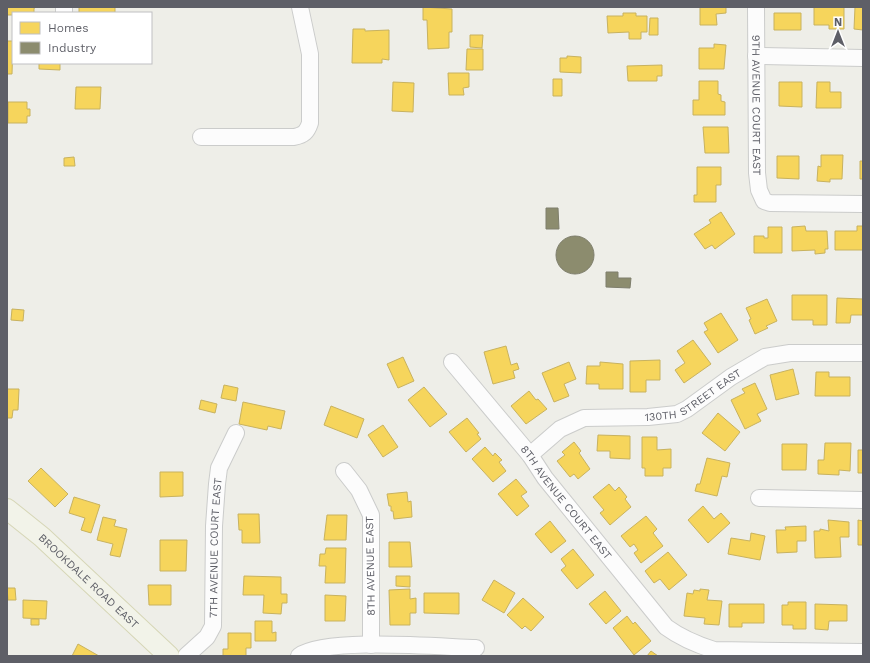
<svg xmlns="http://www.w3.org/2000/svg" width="870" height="663" viewBox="0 0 870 663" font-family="'Work Sans',sans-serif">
<rect width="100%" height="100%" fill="#eeeee8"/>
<path fill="#f6d55c" stroke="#c8b25f" d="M7 7H35V8H34V13H13V15H7Z
M79 7H115V13H79Z
M423 7 452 9V32H449V48L428 49 427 20H423Z
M700 7H726V13L716 14 717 25H700Z
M814 7H844V29H829V25H814Z
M855 7H863V30L854 29Z
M623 13H636V16H647V32H641V39H629V32L608 33 607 16H623Z
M774 13H801V30H774Z
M650 18H658V35H649Z
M353 29H365V31L389 30V60L382 59V63H352Z
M470 35H483L482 48 470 47Z
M7 41H13L12 74H7Z
M714 44 726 45 724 69H699V48H714Z
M467 49H483V70H466Z
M567 56 581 57V73L560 72V58H567Z
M39 63H60V70L39 69Z
M662 65V76H657V81H628L627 66Z
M448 73H469V87L463 88 464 95H449Z
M553 79H562V96H553Z
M699 81H718V94L721 95V101L725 102V115H693V100H699Z
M393 82 414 83 413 112 392 111Z
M779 82H802V107L779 106Z
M817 82H830V92H841V108H816Z
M76 87H101L100 109H75Z
M8 102H27V109H30V116H27V123H8Z
M703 127H728L729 153H705Z
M821 155H843L842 179H830V182L817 181 818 166 821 167Z
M777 156H799V179L777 178Z
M74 157 75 166H64V158Z
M860 161H863V179H860Z
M697 167H721V185H716V202H694V195H697Z
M721 212 735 234 715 249 712 245 705 249 694 234 711 223 709 220Z
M805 226 806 231H827L828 249H825V253L815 254V250L792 251V227Z
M857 226H863V250H835V231H857Z
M768 227H782V253H754V236H764V238H768Z
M792 295H827V325H813V320H792Z
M837 298 863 299V315H851L850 323H836Z
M767 299 777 321 766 326 768 328 755 334 749 320 751 319 746 308Z
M12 309 24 310 23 321 11 320Z
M721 313 738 340 718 353 704 332 708 330 704 323Z
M693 340 711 364 684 383 675 370 685 363 677 351Z
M506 346 511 365 517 363 519 369 513 371 515 378 493 384 484 352Z
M403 357 414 381 398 388 387 364Z
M660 360V380H646V392H630V361Z
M569 362 576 379 564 384 569 396 554 402 542 373Z
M600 362 623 364V389H599V384H586L587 366H600Z
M793 369 799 394 776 400 770 375Z
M816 372H829V377H850V396H815Z
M755 383 767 409 757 414 761 421 745 429 731 400 745 393 742 389Z
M224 385 238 388 236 401 221 398Z
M424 387 447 414 430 427 408 400Z
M7 389H19L18 410H13L12 418H7Z
M529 391 536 400 538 399 547 409 526 424 511 406Z
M201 400 217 404 215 413 199 409Z
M243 402 285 411 281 429 268 426 267 430 239 424Z
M331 406 364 419 357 438 324 425Z
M718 413 740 432 725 451 702 433Z
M467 418 479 433 477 434 481 439 466 452 449 432Z
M383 425 398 447 383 457 368 435Z
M598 435 630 436V459L610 458V451H597Z
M642 437H657V450L671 449V468H663V476H645V468H642Z
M574 442 581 451 579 453 590 469 578 479 574 474 570 477 557 461 565 455 562 452Z
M825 443H851L850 471 839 470V475L818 474V460H824Z
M782 444H807L806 470H782Z
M485 447 493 456 495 453 502 460 499 462 506 471 493 482 472 459Z
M858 450H863V473H858Z
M707 458 730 463 727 477 722 476 717 496 695 491 697 484H700Z
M41 468 68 494 55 507 28 481Z
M160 472H183V496L160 497Z
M516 479 527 492 521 496 529 506 517 516 498 494Z
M609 484 615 491 619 487 627 497 625 499 631 507 610 525 600 513 604 510 593 497Z
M407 492 408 502 411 501 412 517 394 519 393 511H391V506H389L387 494Z
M74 497 100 505 91 533 81 530 85 518 69 513Z
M703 506 714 519 721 513 730 523 708 543 688 520Z
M238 514H259L260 543H242V530H239Z
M327 515H347L346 540H324Z
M646 516 657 529 653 533 663 546 641 563 634 553 638 550 634 544 630 547 621 536Z
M103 517 116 520 114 526 127 529 120 557 110 555 113 544 97 540Z
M828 520 849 522V537H840L841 557 815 558 814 531H820V529L829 531Z
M858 520 863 521V545H858Z
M550 521 566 541 551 553 535 534Z
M806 526V541H797V552L777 553 776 530H786L785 527Z
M751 533 765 536 760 560 728 554 731 538 750 541Z
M160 540H187L186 571H160Z
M389 542H410L412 567H389Z
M326 548H346L345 583H325L326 566H319L320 554H325Z
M573 549 594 575 577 589 561 570 566 566 561 559Z
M668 552 687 575 669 590 660 579 654 583 645 571Z
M244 576 281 577V594H287V603H282L281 614 263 613 264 595H243Z
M396 576H410V587L396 586Z
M494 580 515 593 504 613 482 600Z
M148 585H171V605H149Z
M7 588H15L16 600H8Z
M410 589V599L416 598V613H410V625H390L389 590Z
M700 589 709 590 707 600 722 601 719 625 704 624 705 618 684 616 687 593 693 594 694 590 700 591Z
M605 591 621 611 606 624 589 604Z
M424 593H459V614L424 613Z
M325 595 346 596 345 621H325Z
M523 598 544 617 531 631 525 626 522 629 507 615Z
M23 600 47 601 46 619 23 618Z
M788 602H806V629H793V625H782V605H788Z
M729 604H764V623H742V627H729Z
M815 604 847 605V621H829L828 630 815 629Z
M627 616 633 624 635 622 651 641 634 655 613 628Z
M31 619H39V625H31Z
M255 621H272V633L276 632V641H255Z
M228 633H251V648H246V656H223V649H228Z
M78 644 99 656H72Z
M651 651 658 656H647Z"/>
<path fill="#8c8c6e" stroke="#7e7e6c" d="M546 208H558L559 229H546Z
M556 255a19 19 0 1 1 38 0a19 19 0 1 1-38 0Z
M606 272H618V278H631L630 288 606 287Z"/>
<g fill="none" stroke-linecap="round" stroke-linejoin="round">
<defs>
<g id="minor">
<path d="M64 7V13"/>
<path id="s1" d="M756 7 757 173 759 190 764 201 770 203 863 204"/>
<path d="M756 56 863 58"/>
<path d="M201 137H294C304 135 307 132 310 123V54L300 7"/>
<path id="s2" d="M452 362 530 455 545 478 666 627C681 638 695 644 714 650L863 652"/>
<path id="s3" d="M530 455 560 429 584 418 648 417 677 414 687 409 731 377 765 357 790 353H863"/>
<path d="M344 471 359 490 371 515V645"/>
<path d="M759 498 863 500"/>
<path id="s4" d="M186 656 207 637 213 626 214 526 217 484 219 468 236 433"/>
<path d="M299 656C326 637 440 647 476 648"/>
</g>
<g id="major">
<path id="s5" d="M7 509 42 537 169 656"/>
</g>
</defs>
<use href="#minor" stroke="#cbcccb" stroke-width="18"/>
<use href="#major" stroke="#d6d6b6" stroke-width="22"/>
<use href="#minor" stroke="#fcfcfc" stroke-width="16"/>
<use href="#major" stroke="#f2f3e9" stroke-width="20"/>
</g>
<g text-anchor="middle" stroke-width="4" stroke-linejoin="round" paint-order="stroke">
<g font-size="11" fill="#5e5f67" stroke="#fff">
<text dy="4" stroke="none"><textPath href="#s1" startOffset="98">9TH AVENUE COURT EAST</textPath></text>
<text dy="4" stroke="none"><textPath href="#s3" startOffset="181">130TH STREET EAST</textPath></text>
<text dy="4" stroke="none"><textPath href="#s2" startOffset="181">8TH AVENUE COURT EAST</textPath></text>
<text dy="4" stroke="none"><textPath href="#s4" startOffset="119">7TH AVENUE COURT EAST</textPath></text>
<text transform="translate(370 566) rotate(-91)" y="4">8TH AVENUE EAST</text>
<text dy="4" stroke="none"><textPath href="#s5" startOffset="109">BROOKDALE ROAD EAST</textPath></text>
</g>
</g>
<rect width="870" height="663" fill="none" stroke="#5e5f67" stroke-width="16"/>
<rect x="12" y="12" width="140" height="52" fill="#ffffff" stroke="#bfbfc2"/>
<rect x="20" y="22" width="20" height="12" fill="#f6d55c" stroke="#bfbfc2"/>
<text x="48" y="32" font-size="12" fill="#5e5f67">Homes</text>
<rect x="20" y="42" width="20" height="12" fill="#8c8c6e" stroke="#bfbfc2"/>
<text x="48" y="52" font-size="12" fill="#5e5f67">Industry</text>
<g transform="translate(838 32)" stroke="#ffffff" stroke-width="3" paint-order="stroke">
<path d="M0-3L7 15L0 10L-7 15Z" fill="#5e5f67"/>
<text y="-6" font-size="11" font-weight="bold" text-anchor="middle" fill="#5e5f67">N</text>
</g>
</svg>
